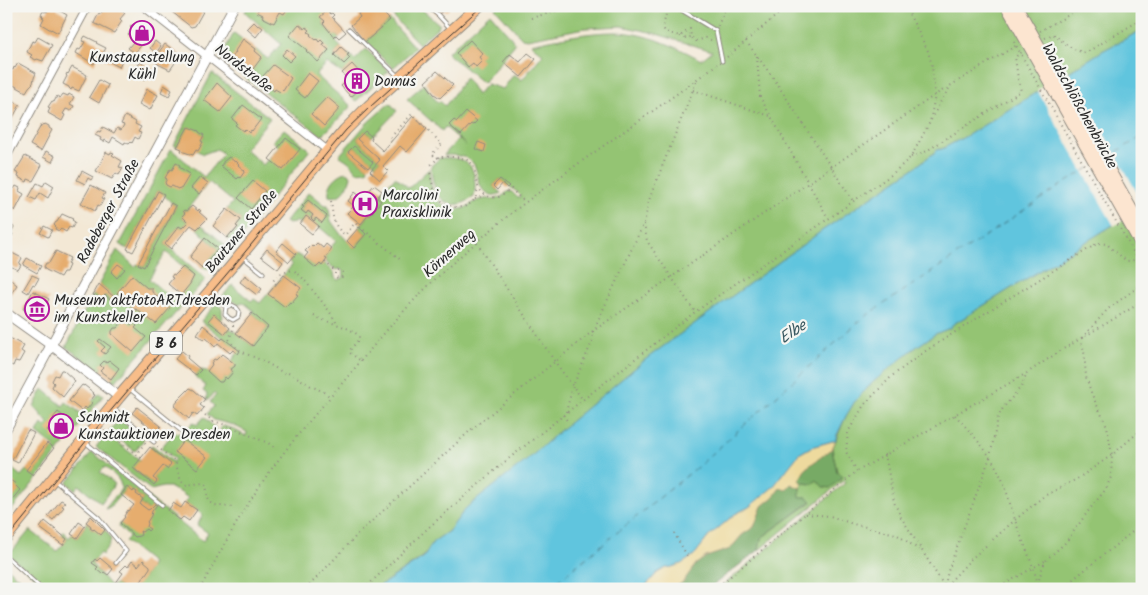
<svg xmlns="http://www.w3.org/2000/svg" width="1148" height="595" viewBox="0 0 1148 595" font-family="Kalam,sans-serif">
<rect width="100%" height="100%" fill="#f6f6f2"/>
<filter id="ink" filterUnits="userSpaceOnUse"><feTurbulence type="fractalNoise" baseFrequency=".02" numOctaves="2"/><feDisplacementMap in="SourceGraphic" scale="10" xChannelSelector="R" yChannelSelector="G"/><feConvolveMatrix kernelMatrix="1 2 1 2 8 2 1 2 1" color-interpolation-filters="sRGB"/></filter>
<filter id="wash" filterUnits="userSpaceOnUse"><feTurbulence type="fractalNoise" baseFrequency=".0096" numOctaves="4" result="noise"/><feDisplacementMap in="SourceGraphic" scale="20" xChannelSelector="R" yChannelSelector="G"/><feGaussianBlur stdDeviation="1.12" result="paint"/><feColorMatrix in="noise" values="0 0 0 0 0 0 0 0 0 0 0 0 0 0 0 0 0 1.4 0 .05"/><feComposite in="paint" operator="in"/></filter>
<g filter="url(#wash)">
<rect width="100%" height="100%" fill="#f3e8d5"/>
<path fill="#94c473" stroke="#60784f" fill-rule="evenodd" d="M248 6H348L334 15 332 13 321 17 325 21 323 24 334 36 336 35 339 38 336 42 341 47 334 55 344 64 350 58 347 55 349 54 355 60 366 49 389 71 356 101 351 97 368 81 352 65 342 73 327 63 316 75 351 106 322 136 220 58 234 33 268 59 281 44 245 12Z
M392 6H418L440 25 419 44 395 19 391 8Z
M498 6H1142V30L1104 50 968 135 942 149H938L934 153 914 168 823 230 646 359 570 422 526 461 466 508 449 531 433 542 424 556 375 589H135L150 568 152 563 125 541 129 537 118 526 120 523 131 532 149 510 140 504 143 499 136 494 137 492 135 490 133 492 127 487 110 507 105 509 121 489C122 479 112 473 105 467L100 472 115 484 101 503 79 485 75 490 67 483 92 452 203 541 208 533 197 525 203 515 185 502 188 498 180 492 170 488V487H163L151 490 96 447 106 434 140 460 133 469 154 485 157 481 153 478 163 466 171 464 150 447 152 445 173 462 175 459 161 448 174 432 185 435 186 431 193 422 197 425 204 417 214 427 223 441 226 438 220 429 222 426 231 428 246 436 247 432 233 425 214 420 207 414 214 406 210 402 216 395 214 393 208 400 206 399 207 394 203 391 206 386 195 377 201 370 207 371 219 381 225 377 227 379 233 372 230 370 234 366 231 362 239 351 201 321 217 303 222 308V314L223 317 221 320 214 315 209 321 225 334 230 328 253 346 268 327 252 313 254 311 243 302 238 304 234 301 226 303 221 298 232 285 251 301 254 299 260 303 292 265 289 262 296 254 304 258 316 268 320 264 322 265 324 263 334 272 335 278 338 280 343 278 344 275 342 270 339 269 336 270 326 261 327 259 325 258 332 249 331 247 336 241 306 216 300 224 296 221 294 223 288 224 285 222 309 192 325 205H328L331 221 339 232 354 248 366 234 359 227 367 218 366 216C370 213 373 214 373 208H375L381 202 377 198 395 177 409 188 429 169C430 188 437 212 461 209 468 208 472 202 479 200 490 197 499 202 507 192L511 191 518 198 521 196C515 189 506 185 500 179L493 186 501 193C495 196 491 196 486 192 475 185 480 169 471 161 464 155 452 155 444 155L458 139 466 145 445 127 442 131 407 99 424 84 438 103 440 101 445 106 465 78 469 82 477 95 487 84 503 89 514 74 522 80 543 54 531 44C559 38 588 32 616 32 642 32 679 47 701 60L712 51 650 32 621 26 585 28 527 39 522 38 495 8ZM308 200 327 216 322 222 316 218 314 221 311 218 313 215 308 211 306 214 301 211 304 207 302 206Z
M490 13 510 36 515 44 483 83 447 53Z
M390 20 415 48 393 68 365 42Z
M212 73 270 118 245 149 263 165 279 147 273 141 284 129 308 148 309 151 236 244 227 238 232 232 234 233 238 228 236 226 241 220 227 209 233 202 209 182 186 211 185 210 183 211 185 213 182 217 188 222 182 228 179 226 165 244 206 279 187 300 181 295 194 276 166 252 149 279 181 307 115 382 111 379 119 368 110 360 107 363 104 361 101 365 103 368 100 371 66 347 93 295 102 299 105 295 111 300 114 297 99 284 117 250 135 267 138 264 144 267 176 206C169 202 165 194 158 191L127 249 120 244 171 149 204 177 223 154 217 149 203 154 196 150 204 135 188 127 177 147 174 145Z
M390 103 397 111 372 137 365 131 357 139 380 160 376 165 354 146 348 152 368 168 367 171 357 172C353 165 347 159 339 156L367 123Z
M440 158C448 158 460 157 467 163 476 168 476 188 474 197 446 217 432 194 431 166Z
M346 172 349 173 351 176C349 186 341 200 329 196 327 185 336 175 346 172Z
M1142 207V589H719L845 483 844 480 759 550 761 538 812 502 807 497H799L800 488 803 483 811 484 817 480 842 476 837 472 832 449 846 416 855 401 873 382 905 355 935 334 950 328 952 325Z
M202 225 231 250 214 270 202 268 218 249 197 229Z
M43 389 63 406 66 402 82 414 99 393 103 396 6 517V464L21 476 26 470 33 475 55 447 37 433 42 424 45 427 48 423 34 406Z
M119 419 144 439 135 451 109 432Z
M86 522 91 526 90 528 92 530 94 529 105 530C115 540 110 545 102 555L100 553 91 563 111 587 115 584 122 589H49L9 555 30 530 57 551 67 540 62 534 63 531 69 538 72 534 77 538 85 526Z
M6 567 21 580 27 589H6Z"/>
<path fill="#77aa65" stroke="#516a48" d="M832 449 837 472 843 477 830 488 823 487 817 480 812 484 803 483 799 480 806 468Z
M791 484 800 488V497H807L812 501 761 538 759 550 708 589H673L683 581 696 564 706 557 730 549 742 535 754 527 762 506 773 497 780 488Z"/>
<path fill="#eeda9e" stroke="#8c8264" d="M836 440 832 449 806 468 799 480 803 483 800 488 791 484 786 490 780 488 773 497 762 506 754 527 742 535 730 549 706 557 696 564 683 582 673 589H643L657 573 666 568 690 558 695 554 709 536 735 514 749 507 782 476 786 469 799 454 811 447Z"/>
<path fill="#60c5de" stroke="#467884" d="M1142 30V207L952 325 950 328 935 334 912 350 873 382 855 401 846 416 836 437V440L811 447 799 454 773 487 749 507 735 514 709 536 695 554 689 559 681 564 669 568H666L657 573 643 589H375L424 557 433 542 449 531 466 508 526 461 570 422 646 359 823 230 914 168 934 153 936 150 942 149 968 135 1104 50Z"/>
<path fill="#f3e8d5" d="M1068 70 1142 201V210L1114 226 1037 90Z"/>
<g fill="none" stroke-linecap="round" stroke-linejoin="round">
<path stroke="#3b5961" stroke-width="1" stroke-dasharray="6 5" stroke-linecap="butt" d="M1107 157 1142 137
M548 589 701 464 863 318 1063 184 1091 167"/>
</g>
<g id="blocks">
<path fill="#e6ad6e" d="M50 6 55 9V8L67 15 58 33 51 29V30L41 24 44 18 42 17 43 16 41 15 43 11 45 12 46 11 47 12Z
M105 6H116L125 13 120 19 122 21 114 33 94 23 99 13 101 14Z
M176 6H201L205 8 195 26 191 27 172 12Z
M260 6H283L287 9 284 14 280 12 274 23 262 17 263 15 257 12Z
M365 6 369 9 372 6H376L390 20 365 42 351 25 360 17 358 14Z
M431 6H452L447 11 444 10 440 13 437 14Z
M327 11 330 14 332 13 334 15 332 17 346 32 339 38 336 35 334 37 323 23 325 21 320 17Z
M137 22 140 24 141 23 147 26 146 27 148 29 147 30 151 33 135 53 128 48 135 40 128 34 132 29 130 27 132 26 133 27Z
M254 22 258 26 259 25 263 28 256 37 247 29Z
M299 24 305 29 306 27 310 30 308 32 311 34 310 35 316 40 317 39 319 42 321 40 324 43 323 45 329 50 318 62 306 51 307 50 289 36Z
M85 36 97 42 96 43 106 48 102 55 100 54 94 64 76 53 78 49 80 50 85 42 82 41Z
M38 37 52 45 43 61 37 59 36 60 30 57 32 55 27 52 32 41 35 42Z
M243 39 256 49 255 51 262 57 250 73 235 61 234 63 230 60 236 52 235 51Z
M470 40 483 54 479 57 482 61 476 67 473 63 468 67 456 53Z
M155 41 161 46 156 53 150 48Z
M165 44 178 53 179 57 170 70 156 63 155 57Z
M341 47 349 54 347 55 350 58 344 64 334 55Z
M287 49 295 56 289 62 282 55Z
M109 53 114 56 115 54 117 55 116 57 122 60 119 67 105 59Z
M528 53 536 59 521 77 503 62 510 54 520 62Z
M140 62 152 69 145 80 134 74Z
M18 63 36 73 34 78 33 83 29 87 26 92 8 82 10 78 9 77 10 74H8L11 69 13 70 14 67 15 68Z
M352 64 368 82 351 97 341 86 348 80 342 73Z
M273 65 291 78 283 91 282 90 280 92 275 89 274 91 266 85 267 83 262 79 264 77 263 76Z
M72 67 87 75 79 91 72 88 71 90 69 88V87L63 84 67 76 66 75 67 73 68 74Z
M437 71 453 85 440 98 434 94 425 82Z
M308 73 318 81 305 98 295 90Z
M99 80 108 85 99 103 89 97Z
M217 83 232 97 220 112 204 100Z
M164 85 172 90 169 96 161 92Z
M147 89 158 95 150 110 139 104Z
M63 94 68 96 69 94 74 97 70 104 74 106 71 111 66 109 63 114 65 115 62 121 48 113 50 108 48 107 52 101 54 102 57 96 60 98Z
M327 97 340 108 324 126 311 114Z
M7 98 20 105 11 121 6 118Z
M243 105 261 119 252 131 251 130 249 133 245 129 243 131 235 125 237 123 232 119Z
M466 112 477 121 473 125 471 124 461 135 449 125 454 120 457 122Z
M125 116 136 122 135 124 141 127 138 132 141 133 138 139 135 137 132 143 131 142 129 144 125 142 124 144 113 137 110 143 105 140 104 142 100 140 101 138 95 135 98 131 100 132 103 127 114 133 117 128 121 130 124 125 121 124Z
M413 116 427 129 407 152 400 146 383 166 388 171 380 180 370 171 380 160 357 139 365 131 372 137 371 140 383 151Z
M42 124 44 125 45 124 49 126V128L52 130 41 151 30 145Z
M188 127 199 131V132L204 135 201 141 203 142 198 151 196 150 193 155 181 151 182 149 177 147Z
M286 138 300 149 283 170 269 159Z
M478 142 486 145 484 152 475 149Z
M354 146 373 162 368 168 348 152Z
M46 151 55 156 52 162 43 157Z
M106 152 110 154 111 152 114 153 112 155 122 161 119 167 123 168 119 175 116 173 112 179 96 171Z
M25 156 42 165 33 181 28 179 27 182 18 177 19 174 15 172Z
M229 157 235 162 236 161 239 164 238 165 245 171 240 178 239 177 237 179 221 166 223 163V162Z
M176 163 180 165 179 167 190 174 181 189 179 188 178 189 172 186 170 187 166 185 165 182 167 179 165 178 170 169 172 170Z
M82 171 93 177 91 180 88 178 85 184 77 180Z
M200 177 208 183 199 194 191 188Z
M500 179 509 186 507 188 503 184V183L497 190 493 186Z
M46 181 54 186 48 198 40 193 36 200 29 197 37 183 43 186Z
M253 181 265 191 251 209 238 198Z
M91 185 105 193 102 198 104 199 100 206 98 205 95 211 81 203Z
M374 185 382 191 377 198 381 201 375 209 373 208V212L371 215 366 216 367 217 361 224 347 213 354 206 348 201 355 192 361 197 367 190 369 191Z
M9 186 14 189 16 186 20 188 19 191 24 194 15 211 11 208 10 210 6 208V190Z
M158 191 164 194 133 252 127 249Z
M308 200 327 216 322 223 316 218 314 221 311 218 313 215 308 211 306 214 301 210 304 207 302 206Z
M171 203 176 206 144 267 138 264Z
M192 206 198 211 199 209 201 211 199 212 207 219 197 229 191 225 185 232V231L171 249 165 244 179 226 182 228 188 222 182 216 185 213 183 211 184 210 186 211Z
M227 209 241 220 236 226 238 227 233 233 232 232 227 238 213 226Z
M62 214 73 219 72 220 75 222 72 228 69 227 66 232 61 229 59 231 55 229 56 227 54 225 56 222H57Z
M306 216 319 226 312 234 300 224Z
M6 221 14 227 11 233 13 234 8 243H6Z
M44 226 52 230 48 237 40 233Z
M359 227 366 234 354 248 347 241Z
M205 238 218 249 202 268 190 257Z
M283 243 296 254 289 262 276 251Z
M317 243 323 248 326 244 332 249 325 258 327 259 322 266 320 264 316 268 304 258 308 253 305 251 311 245 313 247Z
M267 249 283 262 278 269 261 256Z
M56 251 70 258 67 264 69 265 66 272H63L60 277 46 270 44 267 46 263H49Z
M12 253 22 258 19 264 21 265 18 270 6 264V257L9 259Z
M27 258 41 266 37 273 23 265Z
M118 264 125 269 117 278 111 272Z
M183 267 194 276 190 284 181 295 168 284 173 278 171 277 173 274 175 275Z
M32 275 39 278 35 285 33 284 28 293 23 290Z
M132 275 147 288H152V292L158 297 157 298 170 308 156 324 136 309 133 310 131 305 117 293Z
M245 275 262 289 257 295 240 282Z
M284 275 301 288 296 294 298 295 291 303 290 302 285 307 268 294Z
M6 276 17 285 8 298 6 297Z
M99 284 114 297 111 300 105 295 102 299 93 295Z
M33 291 49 299 46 304 49 306 45 313H42L39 318 23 309Z
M252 313 268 327 253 346 236 333Z
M214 314 230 328 225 334 208 321Z
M125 319 132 325 134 322 137 326 135 328 146 337 133 352 112 334V331L114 328H117Z
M203 325 221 340 223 338 240 351 238 354 233 350 230 353 218 343 215 347 212 344V343L206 338 204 340 197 334Z
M8 337 24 346 21 351 24 353 19 362 15 361 13 366 6 363V341Z
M100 339 111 347 105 354 101 351 105 347 98 341Z
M182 351 188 356 187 358 201 370 196 375 175 359Z
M222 354 235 364V366L230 370 233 372 227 379 225 377 222 382H219L207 371 211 366 212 364 211 363 214 359 216 360Z
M109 360 119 368 111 379 100 371 103 368 100 365 104 361 107 363Z
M61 370H63L75 381 63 397 52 387 54 383 52 381 55 375 58 376Z
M82 385 84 386V385L94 393 93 394 95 395 91 400 93 402 87 409 85 407 82 411 69 401Z
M190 388 194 390 203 398 205 399 200 405 204 408 197 416 193 413 189 419 174 406 178 401H177Z
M137 407 161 426 156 432 132 413Z
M58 412 73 424 69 429 71 430 66 437 64 436 60 440 58 438 56 440 52 437 54 435 47 430 52 424 55 419 53 418Z
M28 430 34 433 18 463 12 460Z
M184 440 207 457 197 469 175 452Z
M47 443 54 448 33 475 26 470Z
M150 447 171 464 167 469 163 466 153 478 157 481 154 485 133 468Z
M6 480 9 481 10 480 16 484 15 485 20 490 6 507Z
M127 487 133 492 134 490 137 492 136 494 143 499 140 504 148 510 150 509 155 504 157 505 152 511 151 516 147 522 148 523 147 527 150 529 148 531 146 529 142 532 140 531 141 535 139 536 135 537 120 523 125 517 124 516 128 510 129 511 134 505 121 495Z
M61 500 65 502 62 506 64 507 53 520 48 516Z
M185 502 197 510 189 521 183 517 180 520 168 511 173 503 181 508Z
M91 516 105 530 101 535 94 529 93 530 90 528 91 526 86 522Z
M45 521 67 539 63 545 40 528Z
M79 522 85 526 77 538 71 534Z
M100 558 113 569 108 575 104 572 102 574 96 569 98 567 92 563 95 559 97 561Z
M143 560 150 566V568L143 578V579L134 589H122L115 584 123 573 120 571 126 565 128 567 132 561 138 566Z"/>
</g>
</g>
<g filter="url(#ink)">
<use href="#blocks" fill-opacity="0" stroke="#8f8a80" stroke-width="1"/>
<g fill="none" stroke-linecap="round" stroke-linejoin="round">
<defs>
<path id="service" d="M427 6 438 15 450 28
M669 6 683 11 716 31 722 61
M349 29 399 77
M243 257 263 273
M211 295 226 307 232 305 236 307 239 311 238 317 233 320 229 318 225 314 226 307
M130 389 184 433
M114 409 154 442
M85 442 162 505
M54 480 99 518 126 551 116 563
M6 556 42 589"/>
<path id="minor" d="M143 6 327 150
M6 158 88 6"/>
<path id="tertiary" d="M6 313 51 345 119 397
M6 429 234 6"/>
<path id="primary" d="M6 537 119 397 230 268 345 130 369 106 479 6"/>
</defs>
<use href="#service" stroke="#8f8a80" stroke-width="5"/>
<use href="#minor" stroke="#8f8a80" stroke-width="9"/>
<use href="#tertiary" stroke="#8f8a80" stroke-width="11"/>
<use href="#primary" stroke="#8f8a80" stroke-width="13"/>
<path stroke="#8f8a80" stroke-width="2" stroke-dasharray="1 4" stroke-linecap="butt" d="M667 10 663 27 665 32 680 36 690 29 691 37 696 41 706 38 711 40
M531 18 574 6
M718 26 726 6
M1040 31 1085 6
M680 36 685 38 691 37
M1045 38 1053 34C1063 41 1074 53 1087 52L1142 19
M746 41 774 79 853 201
M757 56 760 97 828 218
M727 57 788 6
M693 90 770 116
M931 120 941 101 950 87
M391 141 389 139 412 114 442 144 432 154 436 158C444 156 464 156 470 162 480 171 470 186 487 196 490 197 495 198 498 197 504 196 506 191 511 189L525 202
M439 157 430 166C430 182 436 207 457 207 463 208 470 205 474 200 476 197 477 193 478 189
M911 157 925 152 1021 91 1018 79 1015 57 1022 52
M475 199 485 195
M331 201C333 216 332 225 345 235L355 223 401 260
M644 224 647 241 695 312
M477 243 555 362 583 400
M325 262 336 272
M335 274a4 4 0 1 1 8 0a4 4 0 1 1-8 0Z
M276 284 273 281 279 274 293 270C301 275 304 280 310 287 320 300 330 310 337 324
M314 316C329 324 346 324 359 336V339L350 350V353L361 361
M233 325V330L229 339C236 352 253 356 265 362 272 366 279 370 285 374L288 373C296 376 302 380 309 385 317 389 324 391 330 397
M1082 338 1108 309 1142 284
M201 412 213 421 232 427 242 432 268 443 276 448
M566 412 573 386 592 342 593 331 644 223 650 197 697 80
M563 415 569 423
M955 415C974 436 994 457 1004 484 1008 495 1011 508 1015 520 1022 541 1032 560 1037 581
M213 421 224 439
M104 430 136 454
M157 447 175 461 181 481 185 485 203 483 206 485C207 489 207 494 208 498 211 508 226 506 235 507
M885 454 894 502 901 517 946 589
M141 458 136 454 146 442
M857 471 846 452 848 432 864 405 892 376 927 350 990 310 1098 243 1107 244 1113 250 1127 261 1142 259
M806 514 830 516 853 524 896 534 921 551
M674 533 689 559
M945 585 948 571 990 457 998 417 1003 408 1021 387 1027 373
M945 586 954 589
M200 589C219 554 237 520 259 487 283 451 311 419 339 387 367 354 394 320 424 290 450 264 480 239 509 215 577 162 649 116 717 64
M306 589 359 533 473 428 593 331 833 166 935 95 1017 45
M364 589 428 528 507 460 594 391 695 312 891 175 911 157 930 122 935 95 932 66 928 51 905 6
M715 589 856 472 1027 373 1060 351 1142 302
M943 589 971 559 1015 520 1044 496 1077 479 1112 455 1142 429
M996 589 1045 561
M1038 589V583L1043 566 1047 559 1064 544 1069 538 1089 510 1106 489 1111 477 1112 455 1107 426 1092 395 1086 377 1084 350 1080 340
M1061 589 1142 524"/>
<use href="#service" stroke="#fff" stroke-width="3"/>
<use href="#minor" stroke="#fff" stroke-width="7"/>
<use href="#tertiary" stroke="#fff" stroke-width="9"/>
<use href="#primary" stroke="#f8bd89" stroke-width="11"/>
<path stroke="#2b2b2b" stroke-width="1" d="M6 540 113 408 231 269 346 130 370 107 482 6"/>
<defs>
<path id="secondary-bridge" d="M1006 6 1142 247
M1017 6 1142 227"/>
</defs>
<use href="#secondary-bridge" stroke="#8f8a80" stroke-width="12" stroke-linecap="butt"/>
<path stroke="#8f8a80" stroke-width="2" stroke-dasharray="1 4" stroke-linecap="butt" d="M1014 42 1142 267"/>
<use href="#secondary-bridge" stroke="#fce5d0" stroke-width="10"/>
</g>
</g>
<defs>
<symbol id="shop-ring" viewBox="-11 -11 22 22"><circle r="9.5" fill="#f6f6f2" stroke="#b5179e" stroke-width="1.5"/><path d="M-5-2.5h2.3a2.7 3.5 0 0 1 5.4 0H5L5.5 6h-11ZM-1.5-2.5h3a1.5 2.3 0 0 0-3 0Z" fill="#b5179e"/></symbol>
<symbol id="building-ring" viewBox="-11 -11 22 22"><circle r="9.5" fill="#f6f6f2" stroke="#b5179e" stroke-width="1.5"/><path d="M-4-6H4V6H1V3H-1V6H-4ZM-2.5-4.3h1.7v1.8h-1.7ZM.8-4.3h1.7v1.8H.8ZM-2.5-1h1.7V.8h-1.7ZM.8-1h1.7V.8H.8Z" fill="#b5179e"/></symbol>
<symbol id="hospital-ring" viewBox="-11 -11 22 22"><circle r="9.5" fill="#f6f6f2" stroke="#b5179e" stroke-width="1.5"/><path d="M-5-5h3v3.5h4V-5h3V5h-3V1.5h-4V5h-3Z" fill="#b5179e"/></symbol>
<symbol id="museum-ring" viewBox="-11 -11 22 22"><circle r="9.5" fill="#f6f6f2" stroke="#b5179e" stroke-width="1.5"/><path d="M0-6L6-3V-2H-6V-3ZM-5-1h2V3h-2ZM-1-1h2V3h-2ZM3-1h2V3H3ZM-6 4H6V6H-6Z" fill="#b5179e"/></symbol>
</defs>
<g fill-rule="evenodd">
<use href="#shop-ring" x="128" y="19" width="28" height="28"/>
<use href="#building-ring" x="343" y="67" width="28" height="28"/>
<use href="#hospital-ring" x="351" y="190" width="28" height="28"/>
<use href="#museum-ring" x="23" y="295" width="28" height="28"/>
<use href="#shop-ring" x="47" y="412" width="28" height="28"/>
</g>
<g text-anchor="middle" stroke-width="4.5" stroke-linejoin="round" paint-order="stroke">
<rect fill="#f6f6f2" stroke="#686867" stroke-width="1" x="150" y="331.5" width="32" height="23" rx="4"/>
<g font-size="14" font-weight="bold" fill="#2b2b2b">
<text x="166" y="348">B 6</text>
</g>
<g font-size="15" fill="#2b2b2b" stroke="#f6f6f2" text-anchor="start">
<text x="142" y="62" text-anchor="middle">Kunstausstellung<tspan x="142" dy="17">Kühl</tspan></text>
<text x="374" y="86">Domus</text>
<text x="382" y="200">Marcolini<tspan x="382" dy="17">Praxisklinik</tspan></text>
<text x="54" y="305">Museum aktfotoARTdresden<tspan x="54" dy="17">im Kunstkeller</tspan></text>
<text x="78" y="422">Schmidt<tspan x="78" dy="17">Kunstauktionen Dresden</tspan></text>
</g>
<g font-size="15" fill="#2b2b2b" stroke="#f6f6f2">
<text transform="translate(244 68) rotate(38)" y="5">Nordstraße</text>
<text transform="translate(1080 106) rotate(61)" y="5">Waldschlößchenbrücke</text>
<text transform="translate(108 211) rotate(-62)" y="5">Radeberger Straße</text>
<text transform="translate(241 231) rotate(-50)" y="5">Bautzner Straße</text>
<text transform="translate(449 253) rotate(-42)" y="5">Körnerweg</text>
</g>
<g font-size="16" font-style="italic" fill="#3b5961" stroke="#f6f6f2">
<text transform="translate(792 331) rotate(-33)" y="6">Elbe</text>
</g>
</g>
<rect width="1148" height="595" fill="none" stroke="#f6f6f2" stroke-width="25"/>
</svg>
